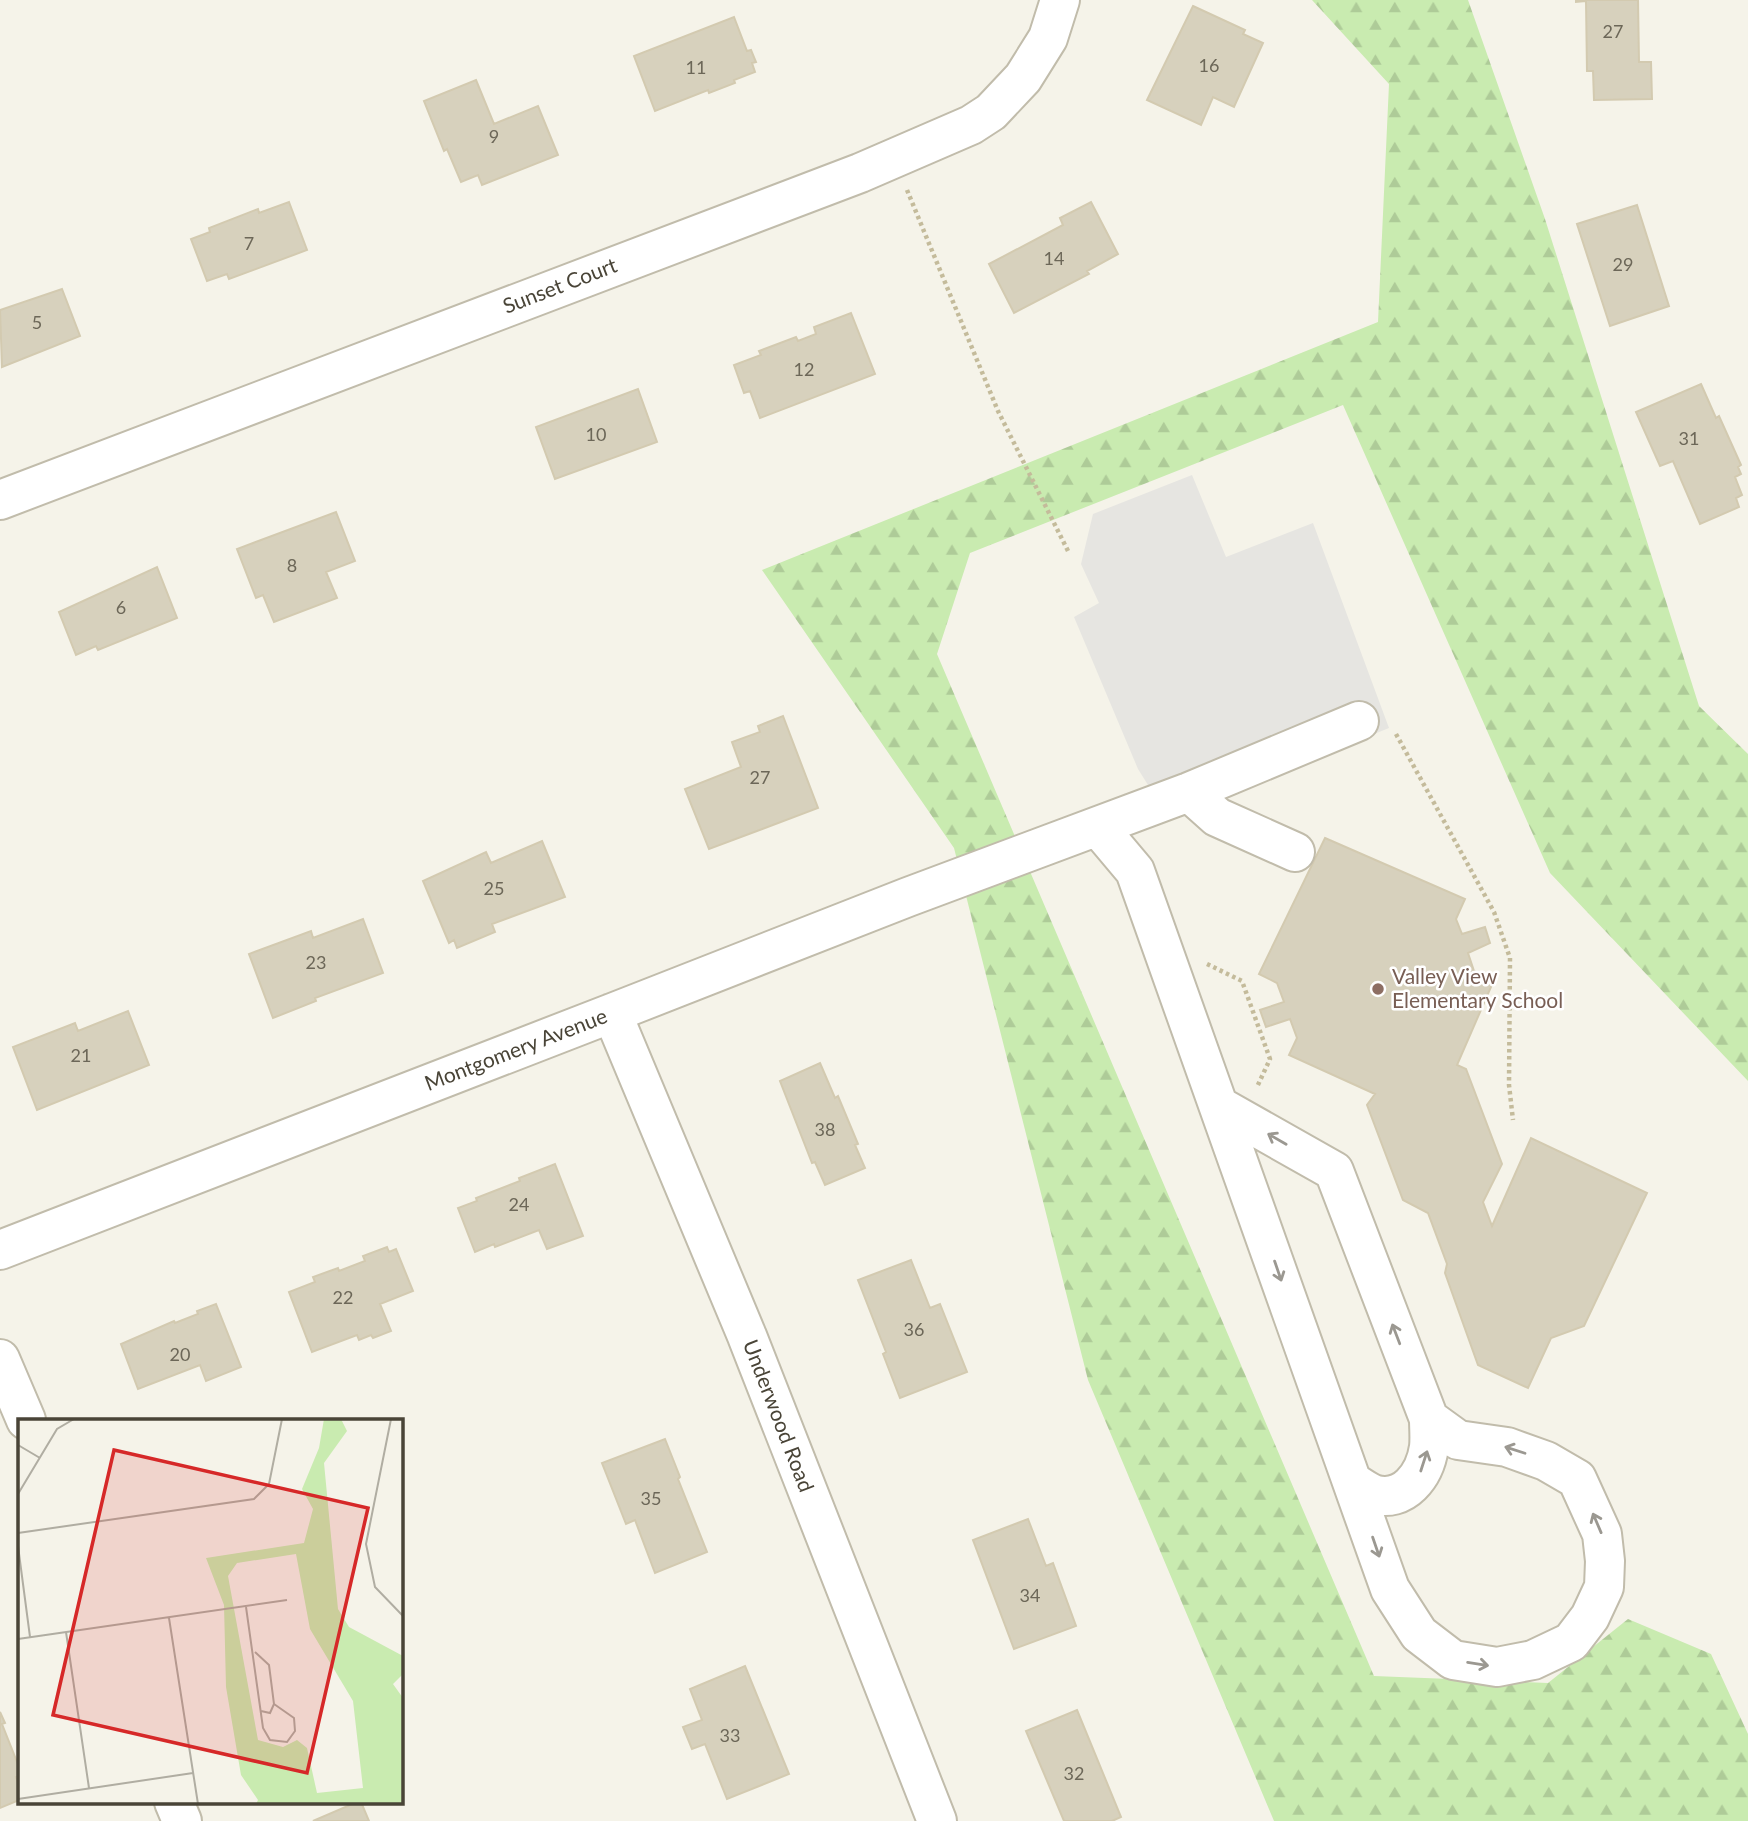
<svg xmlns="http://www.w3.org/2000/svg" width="1748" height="1821" viewBox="0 0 1748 1821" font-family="Lato,sans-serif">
<defs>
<pattern id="forest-firs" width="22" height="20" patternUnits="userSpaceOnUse" patternTransform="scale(1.75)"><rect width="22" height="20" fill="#c9ebb0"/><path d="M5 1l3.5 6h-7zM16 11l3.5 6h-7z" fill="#aecb98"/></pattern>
</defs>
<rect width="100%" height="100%" fill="#f5f3e9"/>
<path fill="url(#forest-firs)" d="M1312 0H1468L1545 219 1699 706 1748 754V1081L1550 873 1343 405 970 553 937 654 1374 1676 1548 1683 1628 1619 1711 1654 1748 1734V1821H1274L1088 1380 954 848 762 570 1378 322 1389 84Z"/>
<path fill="#e6e5e1" d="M1192 475 1226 557 1313 523 1389 728 1168 817 1138 769 1074 617 1099 603 1081 564 1093 514Z"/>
<path fill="#d7d1bd" stroke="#d3cab0" stroke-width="2" d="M1576 0H1638L1639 62H1651L1652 99 1594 100 1593 71H1587L1586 1 1576 2Z
M1193 6 1245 30 1243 34 1263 43 1234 107 1213 97 1201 125 1147 100Z
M734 17 747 51 751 50 756 62 752 63 755 72 734 80 735 83 709 93 708 90 655 111 634 56Z
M476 80 494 124 538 106 558 155 482 185 478 175 461 182 447 149 444 151 424 101Z
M289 202 307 250 229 279 227 274 207 281 191 239 210 232 209 228 258 209 259 213Z
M1091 202 1118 254 1087 271 1089 274 1014 313 989 264 1063 225 1060 218Z
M1637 205 1669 306 1610 326 1577 224Z
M62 289 80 336 2 367 0 310Z
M851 313 875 374 760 418 750 391 744 393 734 365 761 355 759 351 796 337 798 341 816 334 814 327Z
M1701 384 1716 418 1719 416 1741 465 1738 467 1741 474 1735 477 1742 495 1736 498 1739 507 1700 524 1673 461 1660 466 1636 412Z
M638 389 657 442 555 479 536 427Z
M336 512 355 561 326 572 337 598 274 622 263 595 256 598 237 549Z
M157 567 177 618 98 650 96 646 76 655 59 612Z
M783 716 818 808 709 849 685 789 741 767 732 742 760 732 758 726Z
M1325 838 1465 899 1456 919 1462 934 1485 927 1490 943 1468 953 1474 971 1494 980 1457 1065 1466 1069 1502 1164 1483 1202 1492 1226 1531 1138 1647 1193 1584 1326 1551 1338 1528 1388 1478 1365 1445 1273 1447 1264 1428 1213 1403 1200 1367 1105 1375 1094 1289 1055 1297 1038 1290 1019 1266 1027 1260 1010 1284 1002 1277 983 1259 974Z
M542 841 565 897 492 924 495 932 457 948 454 940 449 943 423 881 486 852 491 863Z
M363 919 383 973 315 998 316 1001 273 1018 249 954 311 931 313 938Z
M128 1011 149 1065 37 1110 13 1047 75 1023 78 1031Z
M820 1063 835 1098 838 1096 858 1144 855 1145 865 1168 825 1185 815 1162 812 1163 780 1081Z
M555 1164 583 1236 547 1249 539 1230 495 1247 494 1244 475 1252 458 1208 477 1201 476 1198 520 1181 519 1178Z
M387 1247 389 1252 396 1249 413 1291 380 1304 391 1331 373 1338 371 1335 359 1340 357 1335 312 1352 289 1292 315 1282 313 1277 338 1268 339 1271 365 1261 363 1256Z
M911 1260 930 1308 940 1304 967 1372 900 1398 883 1354 886 1352 858 1280Z
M216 1304 241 1367 206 1381 200 1365 138 1389 121 1344 174 1321 175 1323 198 1314 197 1311Z
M665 1439 680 1477 678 1479 707 1552 655 1573 635 1520 626 1524 602 1463Z
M1028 1519 1046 1566 1053 1563 1076 1626 1014 1649 973 1540Z
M745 1666 789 1774 727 1799 705 1744 692 1749 683 1727 702 1720 690 1689Z
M1077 1710 1121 1817 1112 1821H1064L1026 1731Z
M0 1712 5 1723 2 1724 19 1767V1776L16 1777 19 1785V1800L0 1808Z
M357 1802H361L369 1821H313Z"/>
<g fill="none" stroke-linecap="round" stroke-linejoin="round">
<defs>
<path id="minor" d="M0 500 860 173 971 125 991 112 1023 78 1048 38 1060 0
M1189 792 1217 817 1295 852
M1098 827 1135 871 1390 1589 1419 1634 1453 1660 1497 1667 1533 1660 1571 1642 1590 1617 1604 1587 1605 1561 1602 1534 1577 1479 1546 1461 1507 1447 1458 1440 1429 1419
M612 1013 747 1336 937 1821
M1219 1106 1334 1171 1429 1419C1429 1428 1430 1438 1429 1447 1425 1475 1404 1504 1373 1494 1366 1491 1359 1486 1353 1482
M0 1250 612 1013 908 897 1189 792 1359 721
M0 1359 26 1420
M174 1802 182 1821"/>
</defs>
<use href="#minor" stroke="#c1bcab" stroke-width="42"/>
<path stroke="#c4bb9b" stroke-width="4.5" stroke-dasharray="3.5 3.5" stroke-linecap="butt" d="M907 190 998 411 1068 551
M1396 734 1494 912 1510 958 1509 1085 1513 1120
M1207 964 1242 981 1270 1059 1257 1087"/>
<use href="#minor" stroke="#fff" stroke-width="38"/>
</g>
<defs><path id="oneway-shaft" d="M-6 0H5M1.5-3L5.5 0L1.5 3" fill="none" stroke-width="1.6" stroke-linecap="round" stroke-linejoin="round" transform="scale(1.75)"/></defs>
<g stroke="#9b9891">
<use href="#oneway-shaft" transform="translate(1277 1139) rotate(-150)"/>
<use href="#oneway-shaft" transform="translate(1278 1271) rotate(71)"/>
<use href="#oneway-shaft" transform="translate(1396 1334) rotate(-111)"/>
<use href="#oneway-shaft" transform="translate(1515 1450) rotate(-162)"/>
<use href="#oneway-shaft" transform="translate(1424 1461) rotate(-72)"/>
<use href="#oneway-shaft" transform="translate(1597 1523) rotate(-113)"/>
<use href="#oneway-shaft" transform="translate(1376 1547) rotate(71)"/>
<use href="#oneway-shaft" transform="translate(1478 1664) rotate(9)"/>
</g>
<circle fill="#8d6e63" stroke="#fff" stroke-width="2.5" cx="1378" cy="989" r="7"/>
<g text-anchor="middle" stroke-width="5" stroke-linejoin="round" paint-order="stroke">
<g font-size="18" fill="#6c6758">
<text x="1613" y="38">27</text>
<text x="1209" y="72">16</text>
<text x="696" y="74">11</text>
<text x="494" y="143">9</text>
<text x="249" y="250">7</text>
<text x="1054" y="265">14</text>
<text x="1623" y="271">29</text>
<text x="37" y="329">5</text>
<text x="804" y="376">12</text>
<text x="596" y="441">10</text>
<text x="1689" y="445">31</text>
<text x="292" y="572">8</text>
<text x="121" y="614">6</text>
<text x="760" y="784">27</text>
<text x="494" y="895">25</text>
<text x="316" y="969">23</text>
<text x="81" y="1062">21</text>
<text x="825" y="1136">38</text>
<text x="519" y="1211">24</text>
<text x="343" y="1304">22</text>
<text x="914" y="1336">36</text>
<text x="180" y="1361">20</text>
<text x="651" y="1505">35</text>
<text x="1030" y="1602">34</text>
<text x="730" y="1742">33</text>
<text x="1074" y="1780">32</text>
</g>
<g font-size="21" fill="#494437" stroke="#fff">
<text transform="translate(560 286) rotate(-21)" y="7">Sunset Court</text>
<text transform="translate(516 1050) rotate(-21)" y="7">Montgomery Avenue</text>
<text transform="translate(778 1416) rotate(69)" y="7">Underwood Road</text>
</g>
<g font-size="21" fill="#785e54" stroke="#fff" text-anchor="start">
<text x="1392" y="984">Valley View<tspan x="1392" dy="24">Elementary School</tspan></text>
</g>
</g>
<g transform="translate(18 1419)">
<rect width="385" height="385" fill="#f5f3e9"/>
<path d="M306 0H323L329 12 306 44 320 190 331 208 385 237V255L375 265 385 279V385H238L240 381 223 356 208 268 206 186 188 139 286 124 295 90 284 70 301 29ZM278 135 292 210 335 282 345 369 299 374 289 329 279 321 265 328 240 321 210 157 219 144Z" fill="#c9ebb0" fill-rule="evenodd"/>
<path fill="none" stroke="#b0ada2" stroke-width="2" d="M373 0 348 125 357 168 385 197M0 26 22 39M0 75 39 10 56 0M0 114 236 80 251 65 264 0M0 127 12 218M228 188 245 309 252 321 269 323 277 312 276 299 256 285M151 199 180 385M48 213 71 369M0 220 269 181M237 233 251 246 256 285 252 294 243 292M0 380 175 354"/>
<path fill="#d62828" fill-opacity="0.15" stroke="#d62828" stroke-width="3.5" d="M96 31 350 89 289 354 35 296Z"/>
<rect width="385" height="385" fill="none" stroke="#494437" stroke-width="3.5"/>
</g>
</svg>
